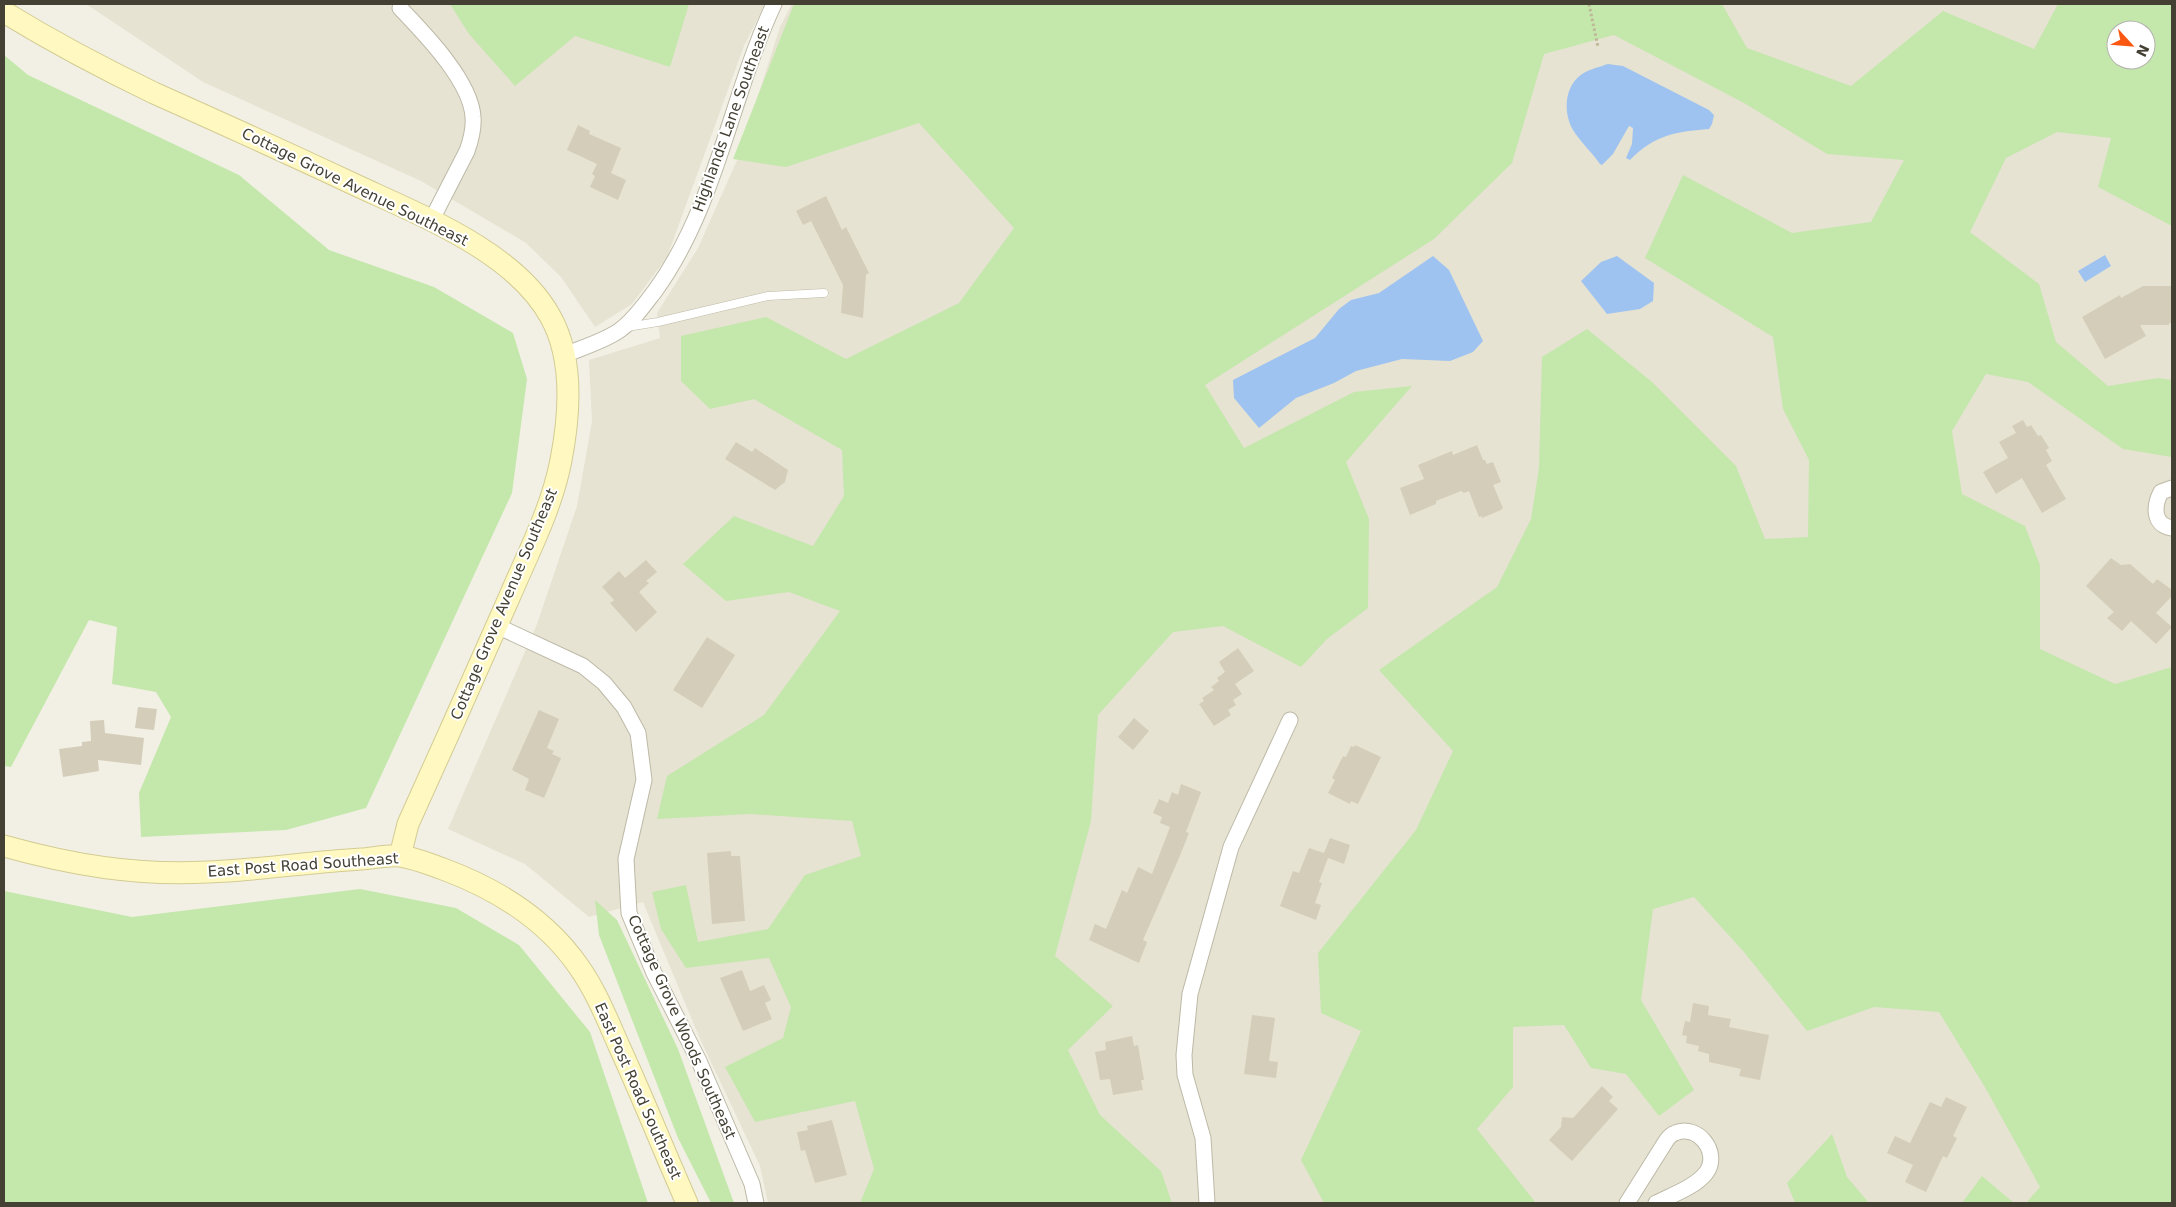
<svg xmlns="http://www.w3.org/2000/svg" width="2176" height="1207" viewBox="0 0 2176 1207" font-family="'DejaVu Sans',sans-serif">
<rect width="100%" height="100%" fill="#f2f0e4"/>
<path fill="#e6e3d2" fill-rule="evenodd" d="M86 4H765L744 46 667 257 632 304 595 327 561 277 526 243 421 181 203 82Z
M792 4H2172V1203H768L760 1166 700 1039 643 902 589 917 525 864 448 829 537 624 577 506 592 421 589 360 660 338 657 313 698 248 738 158 780 27ZM2116 30H2146V60H2116Z"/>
<path fill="#c4e7ac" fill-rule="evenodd" d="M450 4H689L670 67 575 36 515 86 469 34Z
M794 4H1722L1747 48 1851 86 1943 11 2034 49 2058 4H2172V226L2098 187 2111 138 2057 132 2006 158 1970 232 2039 284 2056 342 2108 386 2158 378 2172 380V457L2123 449 2028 382 1986 374 1952 431 1962 494 2025 526 2040 565V649L2115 684 2172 667V1203H2026L2040 1187 1986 1089 1939 1012 1874 1007 1807 1031 1744 952 1694 897 1653 909 1641 1000 1694 1090 1659 1116 1626 1074 1591 1068 1564 1025 1513 1027V1087L1477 1129 1536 1203H1324L1301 1160 1361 1031 1321 1013 1318 953 1416 830 1453 751 1379 670 1497 587 1531 519 1539 468 1542 357 1587 329 1652 382 1736 466 1765 539 1808 537 1809 460 1783 409 1773 337 1645 258 1683 175 1792 233 1871 222 1904 160 1827 154 1744 103 1614 35 1544 54 1512 163 1434 239 1205 385 1244 448 1354 392 1412 386 1346 462 1369 519 1368 608 1327 639 1301 667 1223 626 1173 632 1098 715 1091 821 1055 956 1113 1006 1068 1050 1100 1115 1161 1171 1172 1203H860L874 1169 855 1101 755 1122 725 1067 783 1038 791 1007 769 958 686 968 661 929 652 892 686 885 698 942 768 929 805 875 861 856 852 821 751 814 657 819 667 776 764 715 840 611 789 592 726 601 683 564 734 516 813 546 844 496 842 450 754 399 710 409 681 381V336L766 317 846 359 959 303 1014 228 919 123 786 167 733 159ZM2116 30H2146V60H2116Z
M4 55 28 75 239 175 329 250 434 287 513 333 527 379 512 493 366 808 286 830 141 837 139 793 171 717 156 692 112 684 117 627 89 620 11 767 4 766Z
M360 889 456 908 519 945 590 1032 648 1203H4V891L132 917Z
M595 900 617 920 678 1049 734 1203H711L678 1138 599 935Z
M1832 1134 1847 1177 1869 1203H1795L1787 1183Z
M1982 1176 2014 1203H1962Z"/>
<path fill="#9fc3f0" d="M1608 64 1623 66 1709 110 1714 115 1712 124 1709 129C1674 132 1655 135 1630 160L1626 158 1632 144 1633 128 1629 126 1613 154 1602 165 1600 164C1592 152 1581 143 1573 130 1563 113 1564 86 1582 74 1590 69 1599 67 1608 64Z
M2105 255 2111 266 2085 282 2078 271Z
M1433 256 1449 270 1483 341 1473 352 1450 361 1402 359 1356 371 1334 383 1296 398 1259 428 1234 398 1233 380 1315 338 1339 309 1351 300 1379 293Z
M1617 256 1654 283 1653 301 1640 309 1607 314 1581 281 1601 262Z"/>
<path fill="#d4cdb9" d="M578 125 590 131 589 134 621 148 611 173 626 180 618 200 590 187 595 176 592 174 597 164 567 150Z
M826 196 842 230 846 227 869 273 866 275 863 318 841 313 843 285 811 221 803 225 796 211Z
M2143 286H2172V323H2169V325H2140L2146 336 2105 359 2082 317 2120 295 2121 298Z
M2023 420 2027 427 2031 425 2038 436 2041 435 2049 448 2046 450 2052 461 2046 465 2066 499 2042 513 2022 478 1996 494 1983 472 2008 458 1999 442 2016 433 2012 426Z
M736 442 752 452 755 448 788 470 785 482 775 490 725 459Z
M1477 445 1483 460H1485L1487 464 1493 462 1501 482 1493 485 1503 508 1501 510 1482 518V516L1479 517 1469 491 1464 493 1461 491 1436 501V504L1410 515 1400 488 1424 479 1418 465 1452 451 1453 455Z
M2111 558 2121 565 2130 564 2153 584 2157 579 2172 590V596L2156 613 2172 627 2156 644 2131 621 2122 631 2107 618 2114 612 2086 586Z
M646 560 657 572 646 581 649 583 639 592 657 612 636 632 610 603 614 600 602 587 619 571 625 578Z
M707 637 735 655 702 708 673 690Z
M1238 648 1254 671 1235 684 1242 694 1233 700 1236 705 1228 710 1231 715 1214 726 1199 704 1204 701 1202 698 1214 690 1211 687 1219 681 1217 678 1225 672 1219 662Z
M138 707 157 709 154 730 135 728Z
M539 710 559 719 547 748 554 751 552 754 561 758 544 798 525 790 529 779 512 770Z
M1134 718 1149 731 1133 750 1118 737Z
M104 720 105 733 144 738 141 765 98 760 99 771 63 777 59 749 82 746V742L91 741 90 721Z
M1355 745 1381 757 1358 804 1351 801 1350 804 1328 793 1335 780 1332 778 1343 756 1346 757 1351 746 1354 747Z
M1181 784 1201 792 1186 832 1189 833 1179 858 1143 940 1147 942 1139 963 1089 940 1095 924 1106 929 1122 890 1127 893 1138 867 1152 874 1170 827 1160 823 1162 817 1153 813 1159 799 1168 803 1172 792 1178 795Z
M1330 838 1350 845 1344 864 1328 858 1319 882 1322 883 1315 903 1321 905 1316 920 1280 906 1293 871 1299 873 1309 848 1324 853Z
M731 851V856H740L745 921 712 924 707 853Z
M742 970 750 991 764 985 771 1000 765 1003 772 1019 743 1031 720 978Z
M1693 1003 1709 1006 1708 1015 1731 1019 1729 1027 1769 1035 1760 1080 1739 1076 1741 1069 1709 1062V1054L1698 1051 1699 1046 1686 1043 1687 1036 1682 1035 1685 1021 1690 1022Z
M1252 1015 1275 1018 1269 1061 1278 1062 1276 1078 1244 1074Z
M1132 1036 1134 1046 1138 1045 1144 1080H1141L1143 1090 1113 1095 1110 1079 1100 1080 1095 1052 1106 1050 1105 1042Z
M1602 1086 1613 1097 1609 1101 1618 1109 1572 1161 1549 1140 1561 1127 1562 1117 1573 1118Z
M1946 1097 1967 1107 1953 1136 1957 1138 1947 1158 1943 1156 1926 1192 1905 1182 1913 1165 1887 1153 1895 1136 1910 1143 1930 1102 1941 1107Z
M832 1120 847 1175 815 1183 805 1150 801 1151 797 1132 808 1130 807 1126Z"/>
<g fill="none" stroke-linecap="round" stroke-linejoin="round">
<defs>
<path id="service" d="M627 327 658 322 768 296 824 293"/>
<path id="minor" d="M400 8C424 33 471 81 473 117 474 129 471 140 467 151L431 221
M564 355C581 348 605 341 620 330 634 320 644 305 655 291 717 205 730 98 774 4
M2172 488 2161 492C2154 505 2152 525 2172 528
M497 626 583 666 604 683 624 707 638 733 644 780 626 859 629 913 654 973 699 1061 752 1184 756 1203
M1207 1203 1203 1138 1185 1075 1184 1055 1190 994 1231 847 1290 720
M1627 1203 1666 1141C1668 1138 1672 1134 1675 1133 1698 1123 1721 1153 1706 1173 1695 1187 1672 1195 1656 1203"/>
<path id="secondary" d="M4 12C53 42 102 68 154 93 219 122 283 151 347 181 414 213 513 249 550 316 574 358 570 414 561 460 552 508 528 553 509 598 476 673 442 749 408 824L400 856
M4 846C72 865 137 876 208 872 259 870 310 862 361 859 374 858 388 855 400 856 415 858 429 864 443 869 497 889 546 919 579 967 596 991 607 1019 619 1046 643 1098 664 1151 687 1203"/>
</defs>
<use href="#service" stroke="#bdb9a7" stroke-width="9"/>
<use href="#minor" stroke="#bdb9a7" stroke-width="17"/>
<use href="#secondary" stroke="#d3cb93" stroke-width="23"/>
<path stroke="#bfb798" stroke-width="3" stroke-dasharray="2.5 2.5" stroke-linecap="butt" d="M1589 4 1598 47"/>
<use href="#service" stroke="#fff" stroke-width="8"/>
<use href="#minor" stroke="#fff" stroke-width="15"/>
<use href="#secondary" stroke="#fff9c1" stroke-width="21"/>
</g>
<g text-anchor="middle" stroke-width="4" stroke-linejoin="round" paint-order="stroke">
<g font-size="15" fill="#444034" stroke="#fff">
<text transform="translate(731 119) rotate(-70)" y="5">Highlands Lane Southeast</text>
<text transform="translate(355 187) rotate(26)" y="5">Cottage Grove Avenue Southeast</text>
<text transform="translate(504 604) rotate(-67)" y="5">Cottage Grove Avenue Southeast</text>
<text transform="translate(303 865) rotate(-4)" y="5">East Post Road Southeast</text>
<text transform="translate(682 1027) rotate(66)" y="5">Cottage Grove Woods Southeast</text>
<text transform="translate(638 1091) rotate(66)" y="5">East Post Road Southeast</text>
</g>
</g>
<rect width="2176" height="1207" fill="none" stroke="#444034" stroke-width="10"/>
<g transform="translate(2131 45) rotate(116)"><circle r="24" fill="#ffffff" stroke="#b4b3ae"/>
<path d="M0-4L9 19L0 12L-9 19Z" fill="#fa5812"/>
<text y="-8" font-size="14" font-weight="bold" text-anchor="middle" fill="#444034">N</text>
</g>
</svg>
